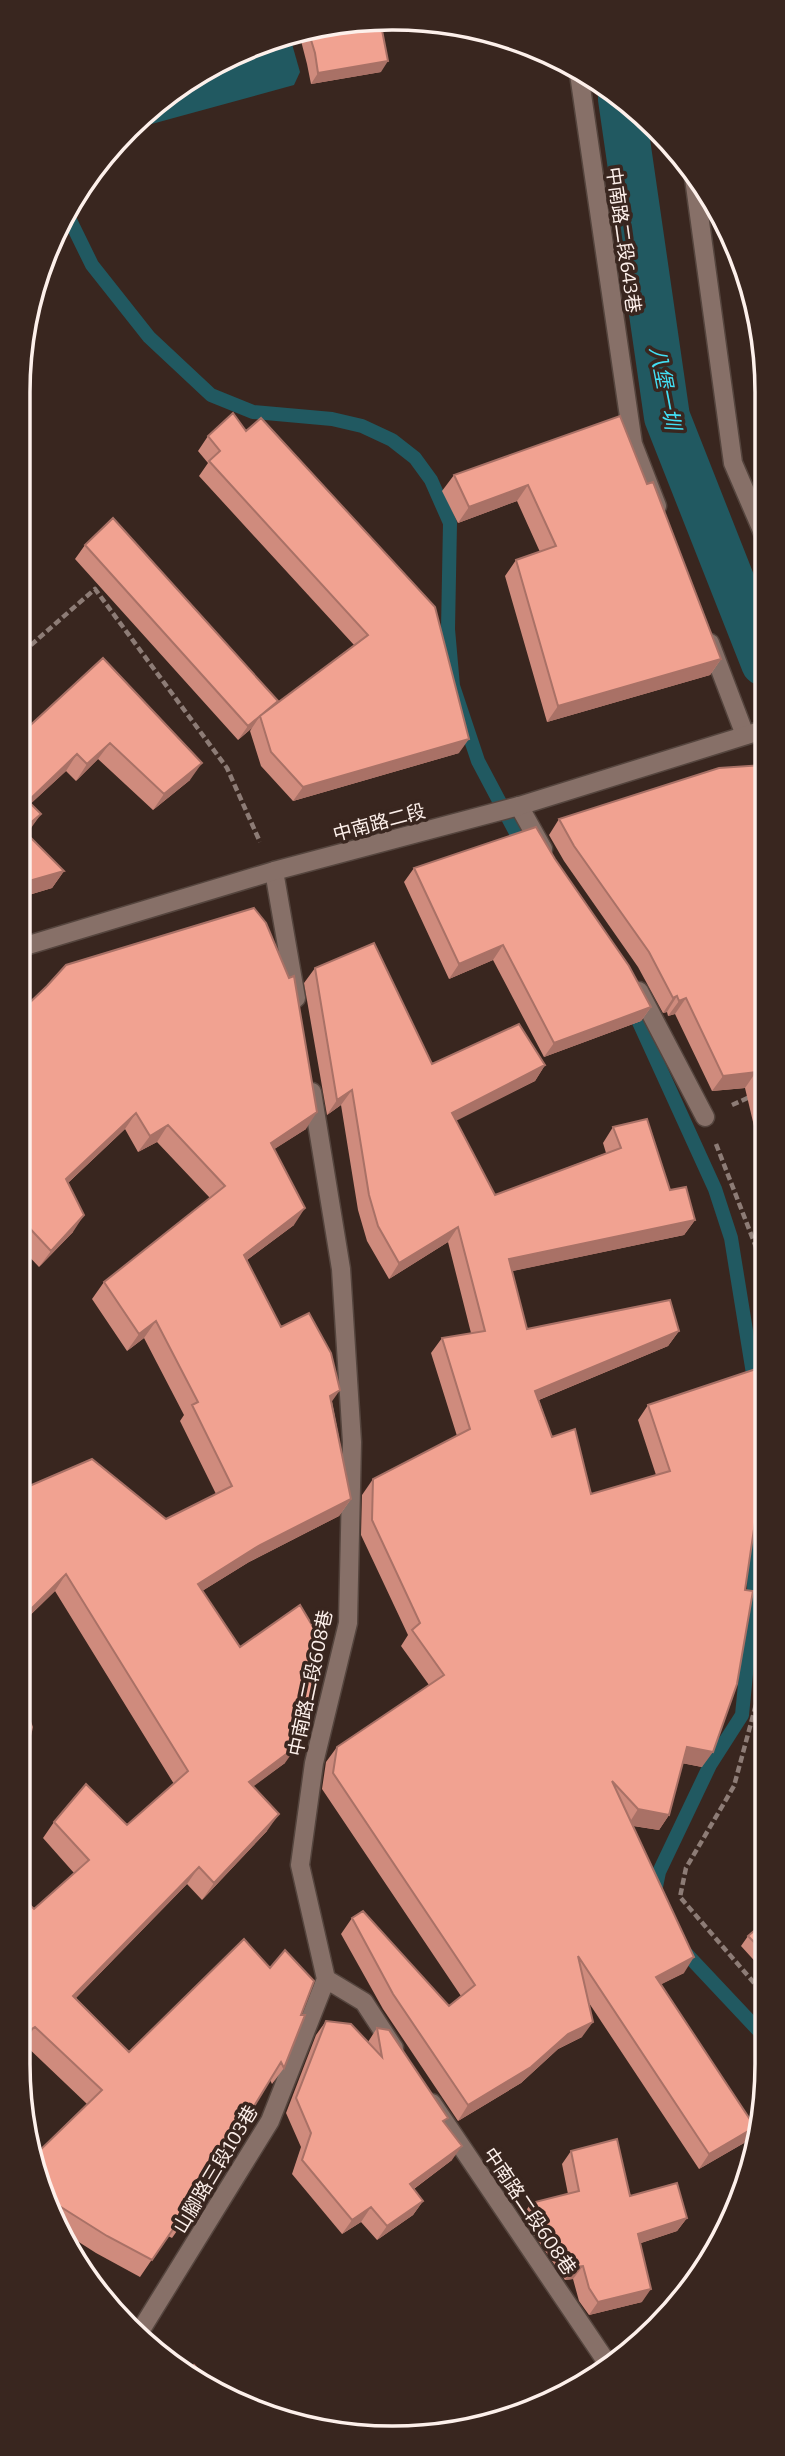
<svg xmlns="http://www.w3.org/2000/svg" width="785" height="2456" viewBox="0 0 785 2456" font-family="Bitter,'Noto Sans TC',serif">
<rect width="100%" height="100%" fill="#39261f"/>
<path fill="#215961" d="M290 37 300 72 294 85 137 128 184 80Z"/>
<g fill="none" stroke-linecap="round" stroke-linejoin="round">
<path stroke="#215961" stroke-width="14" d="M68 216 92 265 149 337 211 395 253 412 332 419 362 426 392 440 415 458 431 480 450 523 448 629 453 686 478 761 525 850
M629 1007 638 1020 715 1189 731 1238 755 1386
M654 1896 659 1872 710 1765 742 1715 754 1592 755 1505
M681 1948 760 2032"/>
<path stroke="#215961" stroke-width="46" d="M621 99 667 417 764 663"/>
<defs>
<path id="service" d="M578 67 633 444 657 506
M710 643 745 735
M519 806 543 849
M274 871 296 998
M639 991 705 1117
M312 1092 341 1269 352 1442 348 1623 314 1763 300 1865 326 1979 364 2002 394 2048
M432 2103 610 2367
M139 2333 270 2121 326 1979"/>
<path id="minor" d="M694 178 733 463 764 535"/>
<path id="secondary" d="M22 947 274 871 519 806 763 730"/>
</defs>
<use href="#service" stroke="#55453e" stroke-width="21"/>
<use href="#minor" stroke="#55453e" stroke-width="21"/>
<use href="#secondary" stroke="#55453e" stroke-width="21"/>
<path stroke="#8d7c76" stroke-width="4.5" stroke-dasharray="7 3.5" stroke-linecap="butt" d="M23 652 95 589 227 768 260 842
M732 1105 763 1091
M716 1144 756 1247 762 1309
M761 1991 680 1897 686 1868 734 1786 761 1686"/>
<use href="#service" stroke="#877068" stroke-width="18"/>
<use href="#minor" stroke="#877068" stroke-width="18"/>
<use href="#secondary" stroke="#877068" stroke-width="18"/>
</g>
<path fill="#cf8b7d" d="M320 25 381 72 311 84 307 64 299 33Z
M233 413 459 753 293 801 261 766 250 731 252 728 238 740 75 559 85 545 278 701 275 705 354 645 199 476 208 463 198 451 208 436Z
M454 475 647 484 721 659 710 675 547 722 505 576 516 560 540 552 517 501 458 523 442 491Z
M103 658 190 780 153 810 98 759 76 781 66 771 30 804 41 814 26 833 64 871 52 888 22 897 23 732Z
M763 765 762 1160 745 1088 712 1091 675 1014 668 1016 667 1012 663 1013 638 967 564 861 549 835 559 819Z
M555 859 651 1007 641 1021 544 1057 493 960 449 979 404 882 414 868Z
M315 968 432 1064 545 1065 535 1081 456 1120 495 1195 606 1153 603 1143 613 1127 670 1190 695 1220 684 1235 512 1271 527 1329 679 1331 668 1346 539 1400 552 1437 591 1494 656 1475 638 1420 648 1405 762 1367V1491H759L702 1767 682 1763 669 1815 659 1830 633 1826 684 1973 661 1984 755 2127 744 2143 699 2169 589 2003 582 2037 558 2049 521 2083 458 2121 383 2009 341 1934 352 1918 449 2006 461 1996 322 1789 326 1762 337 1747 429 1685 401 1646 408 1635 361 1535 362 1495 373 1479 457 1436 431 1353 442 1338 471 1333 448 1242 389 1279 367 1241 358 1210 341 1105 327 1115 304 983Z
M22 1010 306 1129 274 1149 294 1225 247 1260 281 1327 332 1402 351 1499 339 1516 249 1562 202 1591 285 1763 253 1786 267 1831 202 1900 187 1884 76 1998 129 2052 301 2015 284 2068 272 2084 270 2080 184 2221 172 2238 168 2236 140 2277 96 2253 60 2230 46 2207 36 2154 87 2104 23 2043 18 2047V1894L34 1909 74 1873 43 1838 54 1822 127 1825 174 1784 55 1591 19 1626 20 1490 166 1519 216 1494 180 1421 184 1415 144 1338 127 1351 92 1299 104 1282 210 1198 157 1142 138 1152 125 1129 68 1183 73 1232 39 1267 21 1248Z
M761 1925V1968L741 1946 748 1936Z
M326 2021 368 2042 377 2028 445 2123 452 2160 414 2189 423 2201 413 2215 377 2240 361 2222 342 2234 292 2174 301 2147 286 2113 316 2035Z
M571 2151 630 2196 687 2218 677 2231 641 2243 642 2302 589 2315 579 2301 573 2279 565 2280 522 2217 531 2203 568 2194 562 2164Z"/>
<path fill="#a97166" d="M388 61 381 72 311 84 318 73Z
M528 485 517 501 458 523 469 507Z
M721 659 710 675 547 722 558 706Z
M278 701 268 715 260 716 252 728 238 740 248 726Z
M469 739 459 753 293 801 303 787Z
M110 743 98 759 76 781 87 764Z
M77 754 66 771 23 811 28 801Z
M202 763 190 780 153 810 164 794Z
M41 814 29 831 23 836V829Z
M64 871 52 888 22 897V883Z
M503 945 493 960 449 979 459 964Z
M677 996 667 1012 663 1013 673 998Z
M686 998 675 1014 668 1016 679 1001Z
M651 1007 641 1021 544 1057 554 1043Z
M545 1065 535 1081 442 1128 452 1113Z
M756 1072 745 1088 712 1091 723 1076Z
M352 1090 341 1105 327 1115 337 1100Z
M317 1112 306 1129 259 1159 271 1143Z
M136 1113 125 1129 55 1195 66 1179Z
M168 1125 157 1142 138 1152 150 1136Z
M305 1208 294 1225 232 1271 244 1255Z
M84 1215 73 1232 39 1267 51 1251Z
M695 1220 684 1235 499 1274 509 1259Z
M458 1227 448 1242 389 1279 399 1263Z
M156 1321 144 1338 127 1351 139 1334Z
M679 1331 668 1346 524 1406 535 1391Z
M340 1390 328 1407 330 1396Z
M762 1475V1491H751Z
M351 1499 339 1516 249 1562 186 1601 198 1584 260 1545Z
M66 1574 55 1591 19 1626V1621Z
M297 1746 285 1763 238 1798 249 1782Z
M687 1747 713 1752 702 1767 676 1762Z
M638 1809 669 1815 659 1830 628 1825Z
M279 1814 267 1831 202 1900 214 1883Z
M199 1867 187 1884 62 2012 73 1996Z
M694 1957 684 1973 646 1992 656 1977Z
M593 2022 582 2037 558 2049 521 2083 458 2121 468 2105 568 2034Z
M35 2027 23 2043 18 2047V2040L20 2036Z
M755 2127 744 2143 699 2169 709 2154Z
M462 2146 452 2160 400 2199 410 2184Z
M423 2201 413 2215 377 2240 387 2226Z
M371 2207 361 2222 342 2234 352 2220Z
M687 2218 677 2231 629 2247 638 2234Z
M583 2266 573 2279 565 2280 575 2267Z
M651 2289 642 2302 589 2315 598 2302Z"/>
<path fill="#f1a291" stroke="#a97166" stroke-width="2" d="M320 25H381L388 61 318 73 315 53 308 30Z
M233 413 246 431 261 418 435 607 469 739 303 787 271 752 260 716 368 635 209 461 220 451 208 436Z
M620 416 647 484 653 482 721 659 558 706 516 560 556 546 528 485 469 507 454 475Z
M113 518 278 701 248 726 85 545Z
M103 658 202 763 164 794 110 743 87 764 77 754 28 801 41 814 23 829V732Z
M763 765V1100L756 1072 723 1076 686 998 679 1001 677 996 673 998 649 952 574 846 559 819 719 768Z
M536 827 555 859 629 966 651 1007 554 1043 503 945 459 964 414 868Z
M23 830 64 871 22 883Z
M254 908 266 923 289 978 294 976 317 1112 271 1143 305 1208 244 1255 281 1327 309 1313 331 1353 340 1390 330 1396 351 1499 260 1545 198 1584 240 1647 300 1605 325 1647 297 1746 249 1782 279 1814 214 1883 199 1867 73 1996 129 2052 244 1939 270 1968 285 1950 314 1981 301 2015H305L284 2068 281 2062 184 2221 180 2219 152 2260 107 2236 53 2202 43 2191 36 2154 102 2090 35 2027 20 2036 18 2032V1894L34 1909 89 1860 54 1822 86 1784 127 1825 188 1771 66 1574 19 1621 20 1490 92 1459 166 1519 232 1486 192 1405 198 1402 156 1321 139 1334 104 1282 225 1186 168 1125 150 1136 136 1113 66 1179 84 1215 51 1251 21 1219 22 1010 47 986 66 965Z
M374 943 432 1064 519 1024 545 1065 452 1113 495 1195 621 1148 613 1127 647 1119 670 1190 686 1187 695 1220 509 1259 527 1329 670 1300 679 1331 535 1391 552 1437 575 1429 591 1494 670 1471 648 1405 762 1367V1475L745 1590 753 1591 737 1684 713 1752 687 1747 669 1815 638 1809 612 1781 694 1957 656 1977 755 2127 709 2154 578 1956 593 2022 568 2034 531 2067 468 2105 393 1994 352 1918 363 1911 449 2006 475 1985 333 1773 337 1747 444 1675 412 1630 420 1623 372 1520 373 1479 470 1429 442 1338 485 1331 458 1227 399 1263 378 1226 369 1195 352 1090 337 1100 315 968Z
M19 1692 32 1727 19 1784Z
M761 1925V1949L748 1936Z
M326 2021 351 2024 382 2057 377 2028 389 2030 448 2118 443 2121 462 2146 410 2184 423 2201 387 2226 371 2207 352 2220 302 2160 311 2133 296 2098Z
M617 2139 630 2196 677 2183 687 2218 638 2234 651 2289 598 2302 589 2288 583 2266 575 2267 531 2203 579 2191 571 2151Z
M194 2365 225 2399 189 2371Z"/>
<g text-anchor="middle" stroke-width="7" stroke-linejoin="round" paint-order="stroke">
<g font-size="19" fill="#fdf0eb" stroke="#39261f">
<text transform="translate(624 240) rotate(82)" y="7">中南路二段643巷</text>
<text transform="translate(379 822) rotate(-15)" y="7">中南路二段</text>
<text transform="translate(310 1683) rotate(-78)" y="7">中南路二段608巷</text>
<text transform="translate(215 2169) rotate(-59)" y="7">山腳路三段103巷</text>
<text transform="translate(530 2211) rotate(56)" y="7">中南路二段608巷</text>
</g>
<g font-size="21" font-style="italic" fill="#43dff4" stroke="#39261f">
<text transform="translate(665 388) rotate(79)" y="7">八堡一圳</text>
</g>
</g>
<path d="M0 0H785V2456H0ZM392 30H393A362 362 0 0 1 755 392V2064A362 362 0 0 1 393 2426H392A362 362 0 0 1 30 2064V392A362 362 0 0 1 392 30Z" fill="#39261f" fill-rule="evenodd"/>
<path fill="none" stroke="#fdf0eb" stroke-width="3.5" d="M392 30H393A362 362 0 0 1 755 392V2064A362 362 0 0 1 393 2426H392A362 362 0 0 1 30 2064V392A362 362 0 0 1 392 30Z"/>
</svg>
